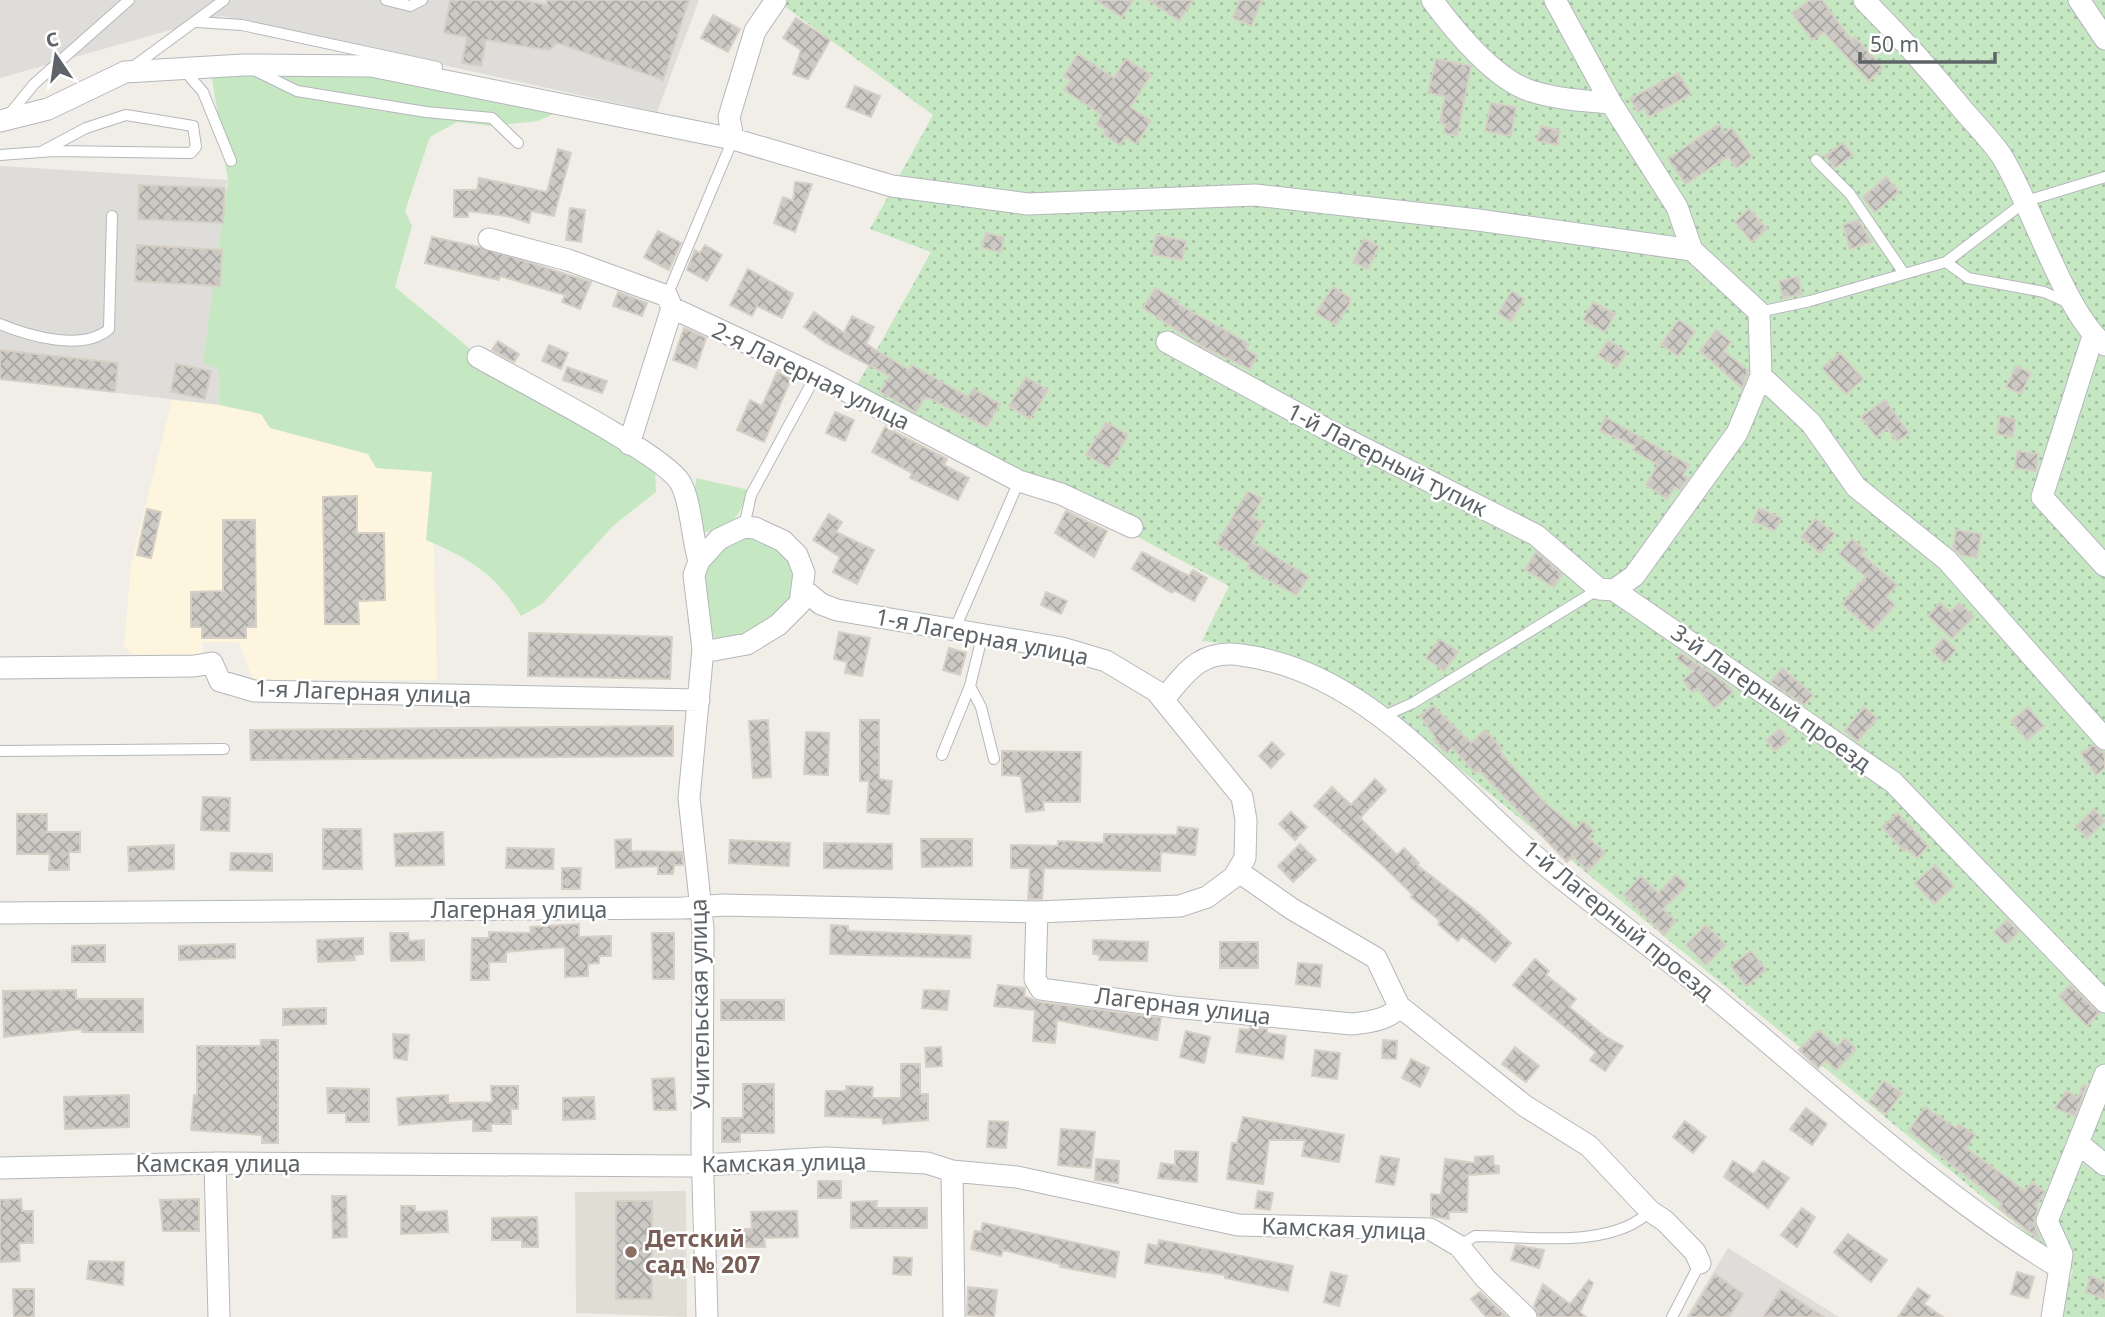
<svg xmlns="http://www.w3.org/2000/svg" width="2105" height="1317" viewBox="0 0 2105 1317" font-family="'Noto Sans',sans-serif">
<defs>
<pattern id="park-dots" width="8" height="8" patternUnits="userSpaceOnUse" patternTransform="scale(1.75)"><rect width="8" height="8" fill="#c5e8c3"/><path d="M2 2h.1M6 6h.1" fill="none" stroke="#a3c0a2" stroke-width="1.8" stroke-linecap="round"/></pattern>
<pattern id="building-cross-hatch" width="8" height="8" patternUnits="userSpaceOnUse" patternTransform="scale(1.75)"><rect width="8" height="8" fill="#ccc9c4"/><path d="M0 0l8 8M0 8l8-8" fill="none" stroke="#a9a7a3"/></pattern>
</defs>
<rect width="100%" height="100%" fill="#f0eee7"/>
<path fill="#fef5de" d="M172 400 219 405 261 414 270 428 368 454 376 468 432 472 437 680H253L239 642H202V654L147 659 135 657 124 646 131 564Z"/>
<path fill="#dfddd9" d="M0 0H699L657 112 221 16 0 78Z
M0 166 228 180 225 188 220 405 0 379Z
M1728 1248 1839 1317H1686Z"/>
<path fill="#e0ddd5" d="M686 1191 687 1317 576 1313 575 1192Z"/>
<path fill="#c5e8c3" d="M370 71 562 110 538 121 492 126 457 122 430 137 405 211 412 226 395 287 469 348 475 360 655 469 656 492 614 525 542 604 521 616C496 574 470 559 426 540L432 472 376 468 368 454 270 428 261 414 220 405 219 370 203 363 228 180 212 78 222 73Z
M696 478 749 490C740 514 732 531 704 532L695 495Z
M740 536C777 537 781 545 799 576L791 602 755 632 719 641 708 633C702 577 693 573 740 536Z"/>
<path fill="url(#park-dots)" d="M776 0H2105V1317H2056L2073 1271 1379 703 1266 648 1202 641 1229 586 1136 536 850 398 931 252 870 229 933 115Z"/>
<path fill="url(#building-cross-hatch)" stroke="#d5cfc5" stroke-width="2" d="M459 0H522L547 5V0H689L663 80 558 43 549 50 486 40 481 66 462 63 467 37 444 33 450 1Z
M1096 0H1133L1122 17Z
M1149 0H1193L1179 21Z
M1240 0H1262L1251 26 1233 18Z
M1810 0H1822L1851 40 1855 37 1883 68 1869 81 1824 32 1812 40 1792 13Z
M713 15 740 29 728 52 701 38Z
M796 18 830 40 808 79 793 74 801 50 783 38Z
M1078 54 1114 78 1126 59 1151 75 1130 107 1151 121 1136 144 1125 137 1120 145 1103 134 1106 130 1096 124 1102 115 1064 90 1071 80 1064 76Z
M1436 59 1471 66 1457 136 1444 133 1445 124 1440 123 1445 96 1428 93Z
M1678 73 1691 94 1649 117 1644 108 1638 112 1630 99Z
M855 86 880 96 871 117 846 107Z
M1491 103 1516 107 1511 136 1485 131Z
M1719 124 1725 133 1732 128 1752 157 1736 168 1728 156 1686 184 1668 159Z
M1541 126 1560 131 1557 145 1537 141Z
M1843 143 1853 155 1835 168 1825 156Z
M558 149 571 153 554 216 531 211 529 223 507 216 468 211V217H454V190H477L479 178 547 192Z
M1886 177 1899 192 1875 212 1863 197Z
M795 182 812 184 795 232 774 223 783 197 793 201Z
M139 185 225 188 223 223 138 219Z
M570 208 585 210 581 242 566 240Z
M1749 209 1767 229 1752 242 1735 222Z
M1858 220 1872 242 1850 249 1843 225Z
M658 231 681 243 669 270 644 257Z
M986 233 1004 237 1001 252 982 248Z
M1156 235 1186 241 1182 260 1152 254Z
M432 237 479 247 591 282 580 309 562 302 565 295 500 276 499 280 425 263Z
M1364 239 1379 246 1368 269 1353 262Z
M137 245 222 250 220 286 135 281Z
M705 245 722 255 707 281 687 270 695 250 700 253Z
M748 269 793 294 782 318 757 306 752 316 730 305Z
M1798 277 1802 294 1783 298 1779 281Z
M1333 287 1350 298V303L1336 325 1316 313Z
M1155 288 1179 302 1178 304 1249 344 1246 349 1257 356 1250 369 1205 348 1143 308Z
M1512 291 1524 299 1511 321 1498 313Z
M618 292 647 303 642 316 613 306Z
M1593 302 1615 314 1605 332 1583 320Z
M814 312 844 333 852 316 874 327 866 344 909 370 912 365 968 397 973 389 1000 404 987 427 929 398 924 399 916 412 880 392 890 376 826 343 804 327Z
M1679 320 1695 332 1678 356 1661 344Z
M684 328 706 338 696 368 673 360Z
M1716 330 1731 342 1723 351 1748 370 1742 388 1700 351Z
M1608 340 1627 352 1617 367 1598 355Z
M498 341 519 354 514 362 492 350Z
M549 345 568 353 561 369 542 361Z
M0 350 118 363 115 392 0 379Z
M1840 353 1863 379 1846 394 1822 368Z
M176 364 211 371 205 399 171 392Z
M2016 366 2031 373 2021 394 2006 387Z
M567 367 607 381 602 393 563 380Z
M777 372 791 379 764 442 737 430 750 400 762 406Z
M1026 377 1048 390 1030 419 1009 406Z
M1885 400 1909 433 1897 441 1887 428 1876 437 1861 417Z
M835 412 854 420 845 441 826 433Z
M2000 416 2015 419 2013 437 1997 434Z
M1605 417 1689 465 1683 475 1688 478 1680 490 1675 487 1667 499 1646 485 1658 465 1633 450 1636 446 1600 431Z
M1106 422 1128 435 1109 468 1086 455Z
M885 427 947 459 944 465 969 478 958 500 910 478 912 473 872 452Z
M2017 451 2038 454 2036 471 2015 468Z
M1248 491 1262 499 1252 517 1263 523 1252 542 1309 577 1296 595 1247 568 1250 564 1217 544Z
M357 496V533H384L385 600 358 601 359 624H325L323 497Z
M1759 508 1781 518 1775 531 1753 521Z
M147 509 161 512 151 558 137 555Z
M1066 511 1107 531 1094 557 1055 533Z
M829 514 842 522 836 532 874 550 857 584 833 572 840 557 813 540Z
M1816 519 1835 534 1820 553 1801 537Z
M223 520H255L256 627H246V638H202V627H191V592L223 591Z
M1956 530 1981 534 1977 558 1961 555 1953 548Z
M1852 539 1865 550 1861 554 1897 585 1886 597 1895 605 1872 631 1842 604 1866 577 1839 554Z
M1142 552 1189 576 1193 570 1207 578 1194 601 1174 590 1172 593 1132 569Z
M1536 552 1562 574 1554 587 1525 570Z
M1046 592 1067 601 1061 614 1041 605Z
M1940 603 1950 612 1959 603 1974 616 1952 638 1928 616Z
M839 632 870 638 862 676 845 673 847 662 834 659Z
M529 633 672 637 670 679 528 676Z
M1944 638 1956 650 1944 663 1932 651Z
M1440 639 1458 652 1444 671 1426 658Z
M949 648 966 653 960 675 943 670Z
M1681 653 1725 683 1733 692 1714 708 1697 688 1692 692 1683 680 1694 671 1677 659Z
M1782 668 1813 695 1804 705 1771 682Z
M1433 706 1471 743 1485 730 1502 749 1499 751 1541 799 1576 829 1583 821 1594 831 1588 837 1605 853 1588 871 1572 856 1567 862 1479 770 1475 773 1452 747 1447 753 1433 739 1435 737 1420 716Z
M1864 707 1877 718 1858 741 1845 731Z
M2028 707 2044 726 2027 740 2011 721Z
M768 720 771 777 753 778 749 721Z
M860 720H879V779L892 781 889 814 867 812 869 781H860Z
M673 726V756L251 760 250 730Z
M1780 729 1789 740 1775 751 1766 740Z
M806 732 829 733 828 775 804 774Z
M1272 742 1284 754 1271 768 1259 756Z
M2093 745 2105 754V768L2096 775 2081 754Z
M1002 751 1081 752 1080 802H1043L1044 810 1026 812 1021 776 1002 775Z
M1375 779 1386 790 1360 818 1397 855 1404 848 1419 863 1417 865 1480 914 1511 943 1495 962 1462 936 1458 941 1438 924 1440 921 1411 897 1413 895 1380 863 1314 806 1332 787 1351 805Z
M203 797 230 798 229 831 201 830Z
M2094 809 2105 821 2087 838 2076 826Z
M1291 812 1307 827 1295 840 1279 824Z
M1898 813 1928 846 1917 858 1907 849 1904 851 1882 827Z
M17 814H47V832H80V852H69V870H49L50 854H17Z
M1178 827 1198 829 1195 855 1161 852 1160 871 1044 868 1042 899H1028L1030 868H1011V845L1058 846V841L1104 843V834L1177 835Z
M323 829H361L362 869H323Z
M443 832 444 865 396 866 394 834Z
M631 839V851L682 852 683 865H674L673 874H658V866L616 868 615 840Z
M921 839H972V866L922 867Z
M730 840 790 843 789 866 729 863Z
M824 843 892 844V869L824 868Z
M1300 844 1316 860 1293 882 1278 866Z
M174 845V869L129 871 128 847Z
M507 848 554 849 553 869 506 868Z
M231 853 272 854V871L230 870Z
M1935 865 1954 886 1934 904 1915 883Z
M562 868H581L580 889H562Z
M1676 875 1687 885 1663 909 1676 921 1664 935 1624 895 1641 876 1658 893Z
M2007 920 2019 932 2006 944 1994 932Z
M579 924V937L611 936V956H599V963L588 964V976L565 977V947L506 952V962H489V980H471L472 938H489V932L531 933 530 927Z
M831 925 848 926V931L971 936 970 958 830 954Z
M1706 925 1726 945 1706 965 1686 945Z
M390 933H408L409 941 424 940V960L391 961Z
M652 933H674V979H653Z
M363 938V954L354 955 355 960 318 962 317 940Z
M1093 940 1148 942 1147 961 1099 960 1100 955 1093 954Z
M1220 942H1258V968H1220Z
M235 944V958L179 960V946Z
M105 945V962H72V946Z
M1751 951 1766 970 1746 986 1731 966Z
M1535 959 1549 971 1546 975 1576 999 1569 1007 1606 1037 1623 1046 1605 1071 1590 1060 1596 1052 1513 985Z
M1298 963 1322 965 1320 987 1296 984Z
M998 985 1025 988 1024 996 1039 1002 1161 1018 1157 1040 1057 1020 1055 1043 1033 1041 1035 1010 994 1006Z
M2070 985 2099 1013 2087 1026 2059 996Z
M76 990V999H143V1032H82V1029L4 1037 3 991Z
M924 990 949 991 947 1010 922 1008Z
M721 1000H784V1020H721Z
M326 1008V1024L283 1025V1009Z
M1250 1027 1267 1029V1033L1286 1036 1283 1059 1236 1052 1240 1029 1249 1030Z
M1819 1030 1837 1047 1845 1038 1856 1049 1836 1070 1826 1060 1818 1068 1799 1050Z
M1186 1031 1210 1037 1204 1063 1180 1057Z
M393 1034 409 1035 407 1060 394 1058Z
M261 1040H278V1143H262V1135L191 1130 194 1095H197V1046H261Z
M1383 1040 1397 1041 1396 1059 1382 1058Z
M941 1047 942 1066 926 1067 925 1048Z
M1515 1047 1539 1066 1526 1082 1502 1064Z
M1315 1050 1340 1053 1337 1079 1312 1076Z
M1411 1059 1429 1068 1420 1087 1402 1078Z
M901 1064H920V1094H928V1120L883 1124 882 1118 825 1116 826 1091H846V1086L873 1087 872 1098H901Z
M674 1078 676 1110H654L652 1079Z
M1884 1081 1902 1093 1886 1114 1869 1102Z
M743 1084H774V1133H740V1142H722V1118H743Z
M2083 1085 2086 1086 2075 1116 2055 1108 2067 1091 2078 1098Z
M491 1086H518V1109H511V1124H491V1131H473V1119L399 1125 397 1098 448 1095V1103L492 1102Z
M327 1088 369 1089V1122H346V1113H328Z
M129 1095V1127L65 1129 64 1097Z
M594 1097 595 1119 563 1120V1098Z
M1925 1107 1956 1128 1959 1124 1975 1135 1966 1148 2025 1191 2032 1182 2045 1192 2035 1206 2038 1208 2034 1222 2039 1239 1999 1208 2002 1204 1909 1131Z
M1806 1108 1827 1124 1812 1145 1790 1129Z
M1243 1117 1344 1135 1339 1162 1302 1156 1305 1140H1269L1263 1184 1227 1179 1232 1143H1237Z
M989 1121 1008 1122 1006 1148 987 1147Z
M1685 1121 1706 1137 1693 1153 1673 1137Z
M1061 1129 1095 1132 1091 1168 1058 1165Z
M1175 1151 1198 1152 1197 1182 1158 1178 1161 1163 1175 1165Z
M1381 1156 1399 1159 1394 1185 1376 1182Z
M1493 1156 1494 1165 1499 1166V1173L1468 1175 1467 1212H1449V1219L1431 1216V1194L1441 1195 1445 1159 1475 1163V1157Z
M1096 1159 1119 1161 1118 1183 1095 1180Z
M1733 1161 1754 1174 1763 1161 1789 1178 1768 1208 1724 1177Z
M818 1181H841V1198H818Z
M1258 1191 1273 1193 1270 1210 1255 1208Z
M332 1196H346L347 1237 333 1238Z
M21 1199 22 1211H33V1243H19L20 1261 0 1262V1200Z
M199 1199V1231H163L160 1200Z
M616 1201H652V1299H616Z
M877 1201 876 1208H927V1228H851V1202Z
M401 1206H415V1212L447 1211 448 1232 401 1234Z
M1802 1208 1815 1217 1797 1247 1781 1235Z
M797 1211 798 1237 764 1238 765 1247H744V1229H752L751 1212Z
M537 1217 538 1247H522V1240H492V1218Z
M983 1223 1119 1252 1115 1277 1060 1267V1264L1003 1250 1001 1256 971 1249 975 1231 981 1232Z
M1848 1234 1887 1260 1871 1282 1834 1252Z
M1159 1240 1293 1266 1288 1291 1225 1278V1275L1145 1263 1148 1244 1158 1246Z
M1516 1245 1544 1250 1539 1268 1511 1260Z
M894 1257 912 1258 911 1275 893 1274Z
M89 1261 124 1262 123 1285 87 1279Z
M1331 1272 1347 1276 1339 1306 1324 1302Z
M2017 1272 2034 1277 2028 1298 2011 1294Z
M1715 1274 1743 1294 1729 1317H1689Z
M2091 1276 2105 1283V1299L2086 1292Z
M1589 1280 1593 1283 1580 1312 1586 1317H1539L1534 1306 1543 1284 1570 1304Z
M968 1287 997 1290 994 1317 967 1315Z
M1918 1288 1930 1296 1924 1304 1943 1317H1898Z
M13 1289H34V1317H14Z
M1781 1289 1824 1317H1763Z
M1480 1292 1507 1317H1486L1471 1299Z"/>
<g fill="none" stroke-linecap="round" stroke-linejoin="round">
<defs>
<path id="lane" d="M386 0 410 6 422 0
M197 22 242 25 437 67
M130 69 224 0
M252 69 297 91 426 112 492 118 518 143
M184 70 203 92 231 161
M8 116 34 84 129 0
M0 155 54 151 191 153 196 147 193 126 126 115 86 128 41 152
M1816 160 1850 194 1903 272
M1946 262 2026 201 2105 177
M667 296 733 139
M1759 312 1810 301 1946 262 1968 278 2044 292 2071 304
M0 324C29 336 83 352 109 329L112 216
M744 527 751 495 816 375
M954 631 1019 481
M970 686 981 707 994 759
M1384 716 1413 703 1599 589
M0 751 224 749
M942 755 970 686 982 637
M1459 1246 1475 1236C1526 1236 1612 1250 1650 1211
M1672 1317 1700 1263"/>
<path id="street" d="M1432 0C1454 30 1495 80 1531 91 1556 99 1585 101 1611 103
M1555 0 1611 103 1677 207 1692 250
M1864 0C1899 35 1932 72 1963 110 1976 125 1990 139 2001 155 2031 202 2066 317 2105 345
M2079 0 2105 39
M0 121 48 109 125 72 243 65 371 66 733 139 892 186 1028 204 1255 195 1478 220 1692 250 1759 312 1761 376 1737 433 1634 576 1614 590 1893 782 2105 1002
M733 139 729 117 755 31 776 0
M489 239 568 260 667 296 672 308 681 312 816 375 1019 481 1061 494 1132 527
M2093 336 2042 497 2105 566
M1167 342 1326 429 1536 535 1599 589 1614 590
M478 357C516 379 662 453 680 482 691 500 692 539 699 561
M1761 376 1811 423 1856 487 1947 560 2105 739
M629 444 672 308
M703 649 714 650 747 644 778 625 800 603 804 573 797 555 783 541 755 528 744 527 719 539 699 561 694 575 703 649 689 798 703 928 702 1148 707 1317
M0 668 194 666 212 663 220 681 254 691 699 700
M1163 700C1186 672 1201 649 1241 655 1370 671 1455 791 1548 867 1606 915 1668 958 1726 1007 1835 1098 1938 1194 2060 1268
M1239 872 1292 909 1376 958 1399 1006 1525 1106 1589 1146 1650 1211 1665 1221 1695 1252 1700 1263
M1037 912 1035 979 1041 989 1174 1007 1352 1024C1367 1022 1391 1020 1399 1006
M0 913 683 908 723 905 1037 912 1180 906 1207 897 1234 877 1245 858 1246 820 1242 797 1156 691 1106 661 1062 648 837 610 821 604 804 590
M2078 1143 2105 1165
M215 1163 219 1317
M0 1168 215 1163 687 1166 826 1158 927 1163 952 1171 1017 1177 1238 1225 1430 1229 1459 1246 1486 1279 1526 1317
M952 1171 954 1317
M2052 1317 2062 1254 2047 1221 2105 1075"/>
</defs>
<use href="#lane" stroke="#b4b7bb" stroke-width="12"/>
<use href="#street" stroke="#b4b7bb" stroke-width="23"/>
<use href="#lane" stroke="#fff" stroke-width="10"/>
<use href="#street" stroke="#fff" stroke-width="21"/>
</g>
<circle fill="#8d6e63" stroke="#fff" stroke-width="2.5" cx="631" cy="1252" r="7"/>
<g text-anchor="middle" stroke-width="5" stroke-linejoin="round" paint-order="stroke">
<g font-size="23" fill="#5e6367" stroke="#fff">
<text transform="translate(811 376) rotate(26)" y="8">2-я Лагерная улица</text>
<text transform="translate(1387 460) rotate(27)" y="8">1-й Лагерный тупик</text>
<text transform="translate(982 637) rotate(11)" y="8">1-я Лагерная улица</text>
<text transform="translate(363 692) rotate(2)" y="8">1-я Лагерная улица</text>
<text transform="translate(1771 698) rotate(35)" y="8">3-й Лагерный проезд</text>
<text x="519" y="918">Лагерная улица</text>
<text transform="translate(1618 920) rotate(39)" y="8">1-й Лагерный проезд</text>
<text transform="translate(700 1004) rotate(-91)" y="8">Учительская улица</text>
<text transform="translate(1183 1006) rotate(7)" y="8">Лагерная улица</text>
<text transform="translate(784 1163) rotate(-1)" y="8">Камская улица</text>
<text x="218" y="1172">Камская улица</text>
<text transform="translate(1344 1229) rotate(2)" y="8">Камская улица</text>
</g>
<g font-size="23" font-weight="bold" fill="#785e54" stroke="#fff" text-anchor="start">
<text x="645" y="1247">Детский<tspan x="645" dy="26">сад № 207</tspan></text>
</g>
</g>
<g transform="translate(56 56) rotate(347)" stroke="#ffffff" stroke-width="5" paint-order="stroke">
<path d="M0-5L12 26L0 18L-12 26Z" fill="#5e6367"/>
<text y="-10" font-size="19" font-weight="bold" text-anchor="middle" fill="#5e6367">С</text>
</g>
<path d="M1860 52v10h135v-10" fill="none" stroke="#5e6367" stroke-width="3.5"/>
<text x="1870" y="52" font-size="21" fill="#5e6367" stroke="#ffffff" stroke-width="5" paint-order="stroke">50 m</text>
</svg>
